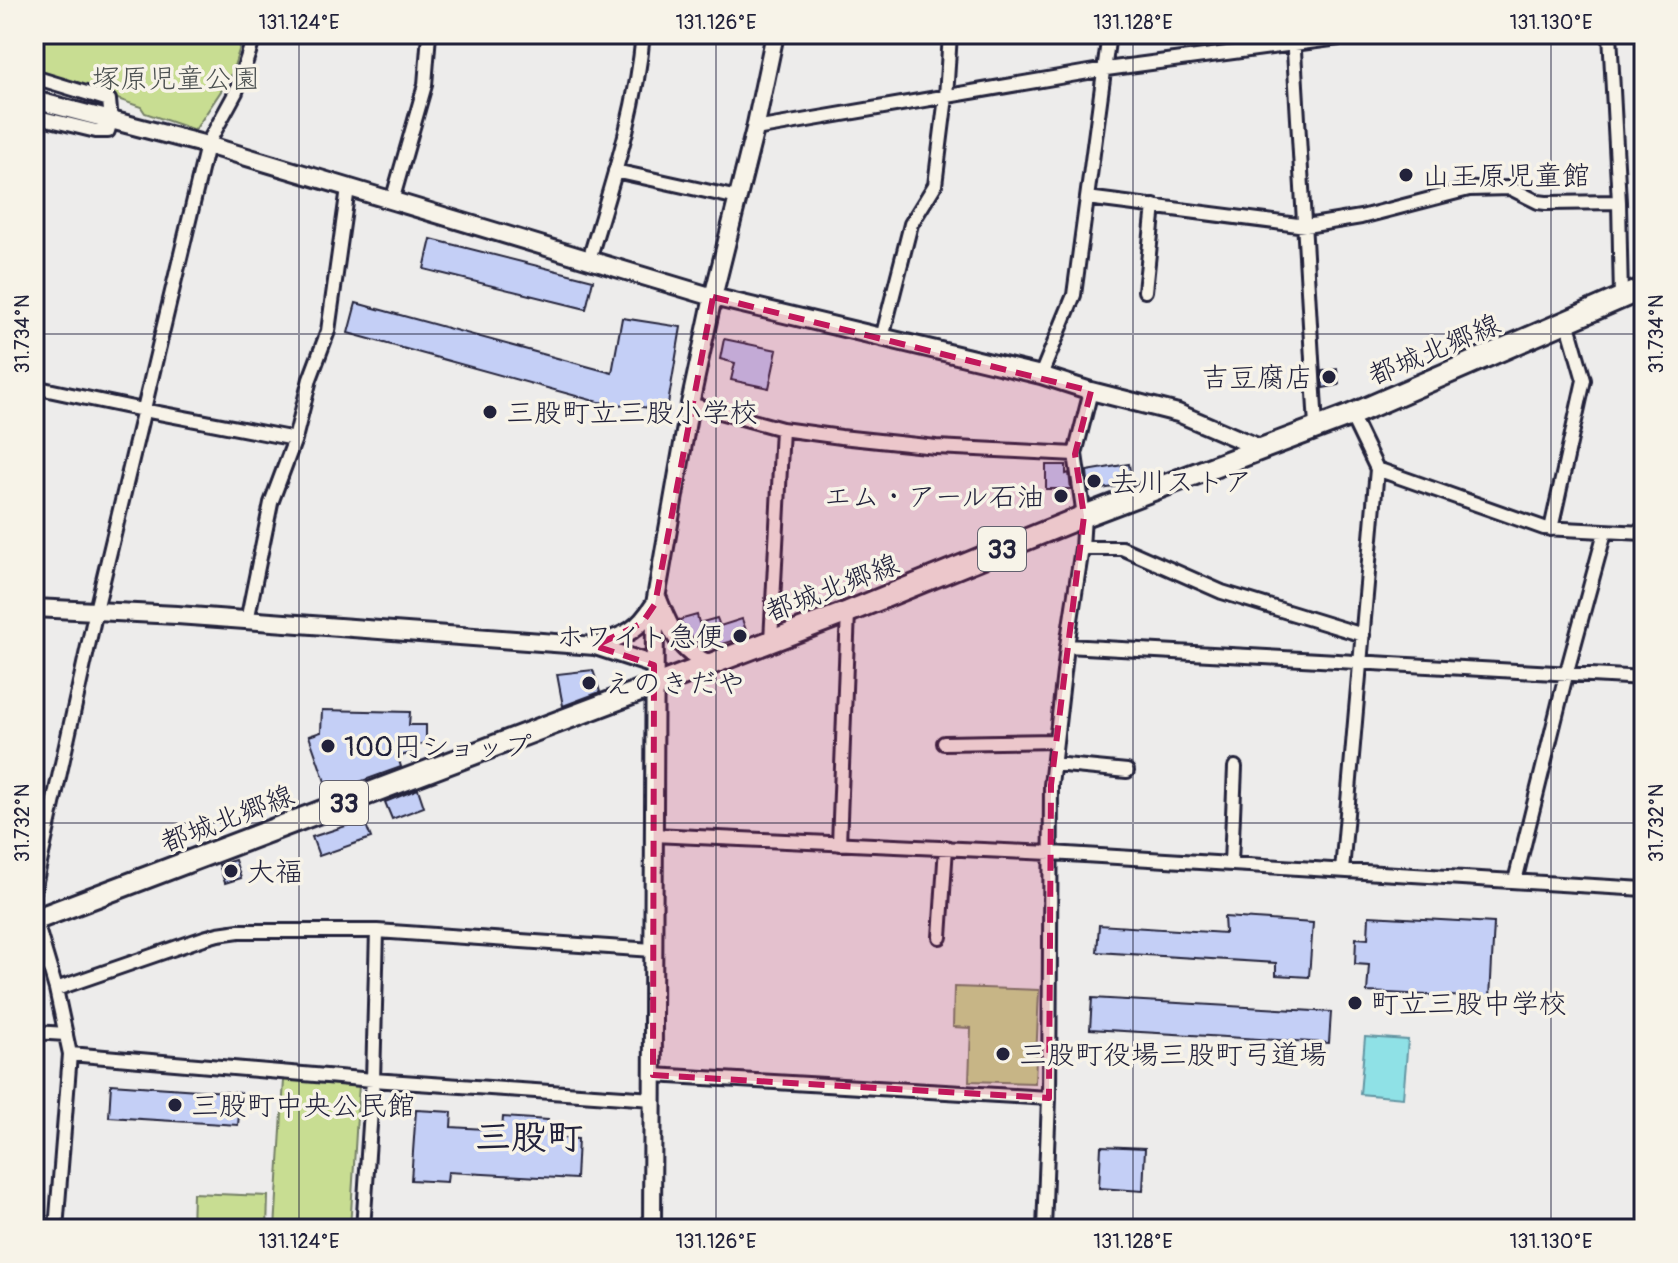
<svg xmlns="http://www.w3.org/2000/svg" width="1678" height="1263" viewBox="0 0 1678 1263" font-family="Pangolin,'Klee One',sans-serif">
<rect width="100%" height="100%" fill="#edeceb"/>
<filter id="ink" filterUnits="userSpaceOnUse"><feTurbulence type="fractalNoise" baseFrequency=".0125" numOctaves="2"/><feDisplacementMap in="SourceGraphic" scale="16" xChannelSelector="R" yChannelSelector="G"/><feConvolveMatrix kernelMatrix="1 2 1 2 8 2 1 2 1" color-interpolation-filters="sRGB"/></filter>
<g filter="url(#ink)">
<path fill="#c8dd92" stroke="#758066" stroke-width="2" d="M34 34H143L150 36 152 34H244L231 76 195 130 145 113 141 107 34 70Z
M954 987 1039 990 1035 1083 969 1081 971 1028 953 1027Z
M284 1080 359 1084 350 1229H275Z
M193 1193 268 1196 267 1229H192Z"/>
<path fill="#8fe1e6" stroke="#6395a2" stroke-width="2" d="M1365 1037 1408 1040 1403 1098 1360 1094Z"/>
<path fill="#c4cff6" stroke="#22223b" stroke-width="2" d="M431 239 593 280 586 309 424 269Z
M356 303 612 373 622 318 681 327 667 410 598 402 348 333Z
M724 339 777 350 769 388 731 380 735 363 720 359Z
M1337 369 1339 385 1323 388 1322 371Z
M1129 464 1132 484 1089 491 1087 471Z
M1046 465H1066V474L1069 473 1071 489H1046Z
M697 615 699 623 717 618 720 626 742 619 748 636 709 648 707 640 696 642 679 620Z
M593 670 600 692 563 706 557 674Z
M322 710 410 712 409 725H426V743L415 746 417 751 398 757 401 767 329 793 309 736 321 732Z
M418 789 424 807 392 819 385 802Z
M364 820 371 838 319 856 312 837Z
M235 860 241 878 225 883 219 865Z
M1369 916 1494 923 1490 998 1367 992 1369 965 1355 964 1356 938 1368 939Z
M1224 917 1313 923 1309 977 1276 975V963L1097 952 1099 925 1225 933Z
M1092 998 1331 1012 1329 1043 1090 1029Z
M111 1084 241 1093 238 1125 109 1117Z
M416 1110 452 1112 451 1127 502 1130 503 1117 548 1120 547 1137 578 1139 576 1179 448 1172 447 1182 411 1180Z
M1101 1146 1145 1148 1143 1191 1099 1188Z"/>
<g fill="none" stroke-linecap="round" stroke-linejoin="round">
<defs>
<path id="minor" d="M1293 34 1316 427
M1610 34 1619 202 1621 298
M34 77 109 100 111 121 108 131H96L34 116
M755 129 1106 69 1369 34
M615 171 738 198
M1087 198 1306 226 1361 217 1469 189 1510 188 1538 202 1546 203 1619 202
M392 201 425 85 429 34
M589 260C611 185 636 113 643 34
M1145 291 1154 206
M882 338 911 224 935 185 946 97 950 34
M1041 375 1074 295 1109 34
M34 387 143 410 295 439
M690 404 782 429 841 437 936 447 1075 454
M1377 469 1544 528 1644 533
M1551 529 1584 380 1567 321
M1082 548H1122L1222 592 1363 635
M247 621 271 503 295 439 310 379 328 331 348 188
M771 641 782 429
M1067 646 1644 678
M944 743 1056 741
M1054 764 1127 771
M653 835 1051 853 1644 889
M839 844 848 612
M1231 863 1235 767
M1342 871 1377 469 1351 415
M1515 881 1566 675 1605 532
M34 890 96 610 207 145 236 92 255 34
M34 915 56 989 70 1054 56 1229
M940 937 946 847
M56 989 204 938 218 934 239 931H377L653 950
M34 1032 66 1034
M70 1054 373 1080 653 1099
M653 1075 1049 1098
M363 1229 373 1080 377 931
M1044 1229 1049 1098 1051 785 1067 646 1082 548 1084 516 1075 454 1091 391"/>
<path id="tertiary" d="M34 100 207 145 713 297 1041 375 1091 391 1178 413 1262 449
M658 599C669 627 680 653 710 664
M34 608 177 615 595 646 654 665
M595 646C625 635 636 633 654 605
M652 1229 655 604 690 404 713 297 755 129 775 34"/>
<path id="primary" d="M34 920 653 686 848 612 1084 516 1351 415 1644 288
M34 1223 41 1229"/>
</defs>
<use href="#minor" stroke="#22223b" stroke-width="18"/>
<use href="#tertiary" stroke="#22223b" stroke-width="22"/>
<use href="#primary" stroke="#22223b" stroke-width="26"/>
<use href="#minor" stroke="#f7f3e8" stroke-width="12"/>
<use href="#tertiary" stroke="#f7f3e8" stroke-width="16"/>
<use href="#primary" stroke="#f7f3e8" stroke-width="20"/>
</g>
</g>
<path fill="#c2185b" fill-opacity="0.2" stroke="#c2185b" stroke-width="6" stroke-dasharray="16 10" stroke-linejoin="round" d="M713 297 1091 391 1075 454 1084 516 1051 785 1049 1098 653 1075 654 665 595 646 642 623 655 604Z"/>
<path fill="none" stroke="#22223b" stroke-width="2" stroke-opacity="0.45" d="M299 34V1229M716 34V1229M1133 34V1229M1551 34V1229M34 334H1644M34 823H1644"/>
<g fill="#22223b" stroke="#f7f3e8" stroke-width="3">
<circle cx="1406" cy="175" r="8"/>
<circle cx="1329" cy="377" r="8"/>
<circle cx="490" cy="412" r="8"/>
<circle cx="1094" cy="481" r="8"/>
<circle cx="1061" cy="496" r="8"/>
<circle cx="740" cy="636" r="8"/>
<circle cx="589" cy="683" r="8"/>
<circle cx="328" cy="746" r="8"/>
<circle cx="231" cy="871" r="8"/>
<circle cx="1355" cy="1003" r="8"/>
<circle cx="1003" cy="1054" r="8"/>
<circle cx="175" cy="1105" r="8"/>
</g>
<g text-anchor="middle" stroke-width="7" stroke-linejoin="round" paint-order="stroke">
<g fill="#f7f3e8" stroke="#62616f" stroke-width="2">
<rect x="978" y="527" width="48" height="44" rx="6"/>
<rect x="320" y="781" width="48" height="44" rx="6"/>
</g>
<g font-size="26" font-weight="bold" fill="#22223b">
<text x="1002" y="558">33</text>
<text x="344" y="812">33</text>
</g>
<g font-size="28" fill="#4c5151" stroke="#f7f3e8">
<text x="176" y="88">塚原児童公園</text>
</g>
<g font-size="28" fill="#22223b" stroke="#f7f3e8" text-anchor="start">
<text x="1422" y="185">山王原児童館</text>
<text x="1313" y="387" text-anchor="end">吉豆腐店</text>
<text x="506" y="422">三股町立三股小学校</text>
<text x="1110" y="491">去川ストア</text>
<text x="1045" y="506" text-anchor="end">エム・アール石油</text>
<text x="724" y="646" text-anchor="end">ホワイト急便</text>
<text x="605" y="693">えのきだや</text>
<text x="344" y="756">100円ショップ</text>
<text x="247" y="881">大福</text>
<text x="1371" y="1013">町立三股中学校</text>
<text x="1019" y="1064">三股町役場三股町弓道場</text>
<text x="191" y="1115">三股町中央公民館</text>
</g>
<g font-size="28" fill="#22223b" stroke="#f7f3e8">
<text transform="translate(1434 349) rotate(-23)" y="10">都城北郷線</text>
<text transform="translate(832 587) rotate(-21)" y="10">都城北郷線</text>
<text transform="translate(227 818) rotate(-21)" y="10">都城北郷線</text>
</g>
<g font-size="36" font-weight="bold" fill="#22223b" stroke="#f7f3e8">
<text x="529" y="1149">三股町</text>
</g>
</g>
<rect width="1678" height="1263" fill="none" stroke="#f7f3e8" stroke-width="88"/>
<rect x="44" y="44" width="1590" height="1175" fill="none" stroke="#22223b" stroke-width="3"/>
<g font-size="20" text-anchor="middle" fill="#22223b">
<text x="299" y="29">131.124°E</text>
<text x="716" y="29">131.126°E</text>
<text x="1133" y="29">131.128°E</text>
<text x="1551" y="29">131.130°E</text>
<text transform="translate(22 334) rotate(-90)" y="7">31.734°N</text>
<text transform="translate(1656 334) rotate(-90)" y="7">31.734°N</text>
<text transform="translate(22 823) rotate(-90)" y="7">31.732°N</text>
<text transform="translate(1656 823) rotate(-90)" y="7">31.732°N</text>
<text x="299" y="1248">131.124°E</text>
<text x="716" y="1248">131.126°E</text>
<text x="1133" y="1248">131.128°E</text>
<text x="1551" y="1248">131.130°E</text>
</g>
</svg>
